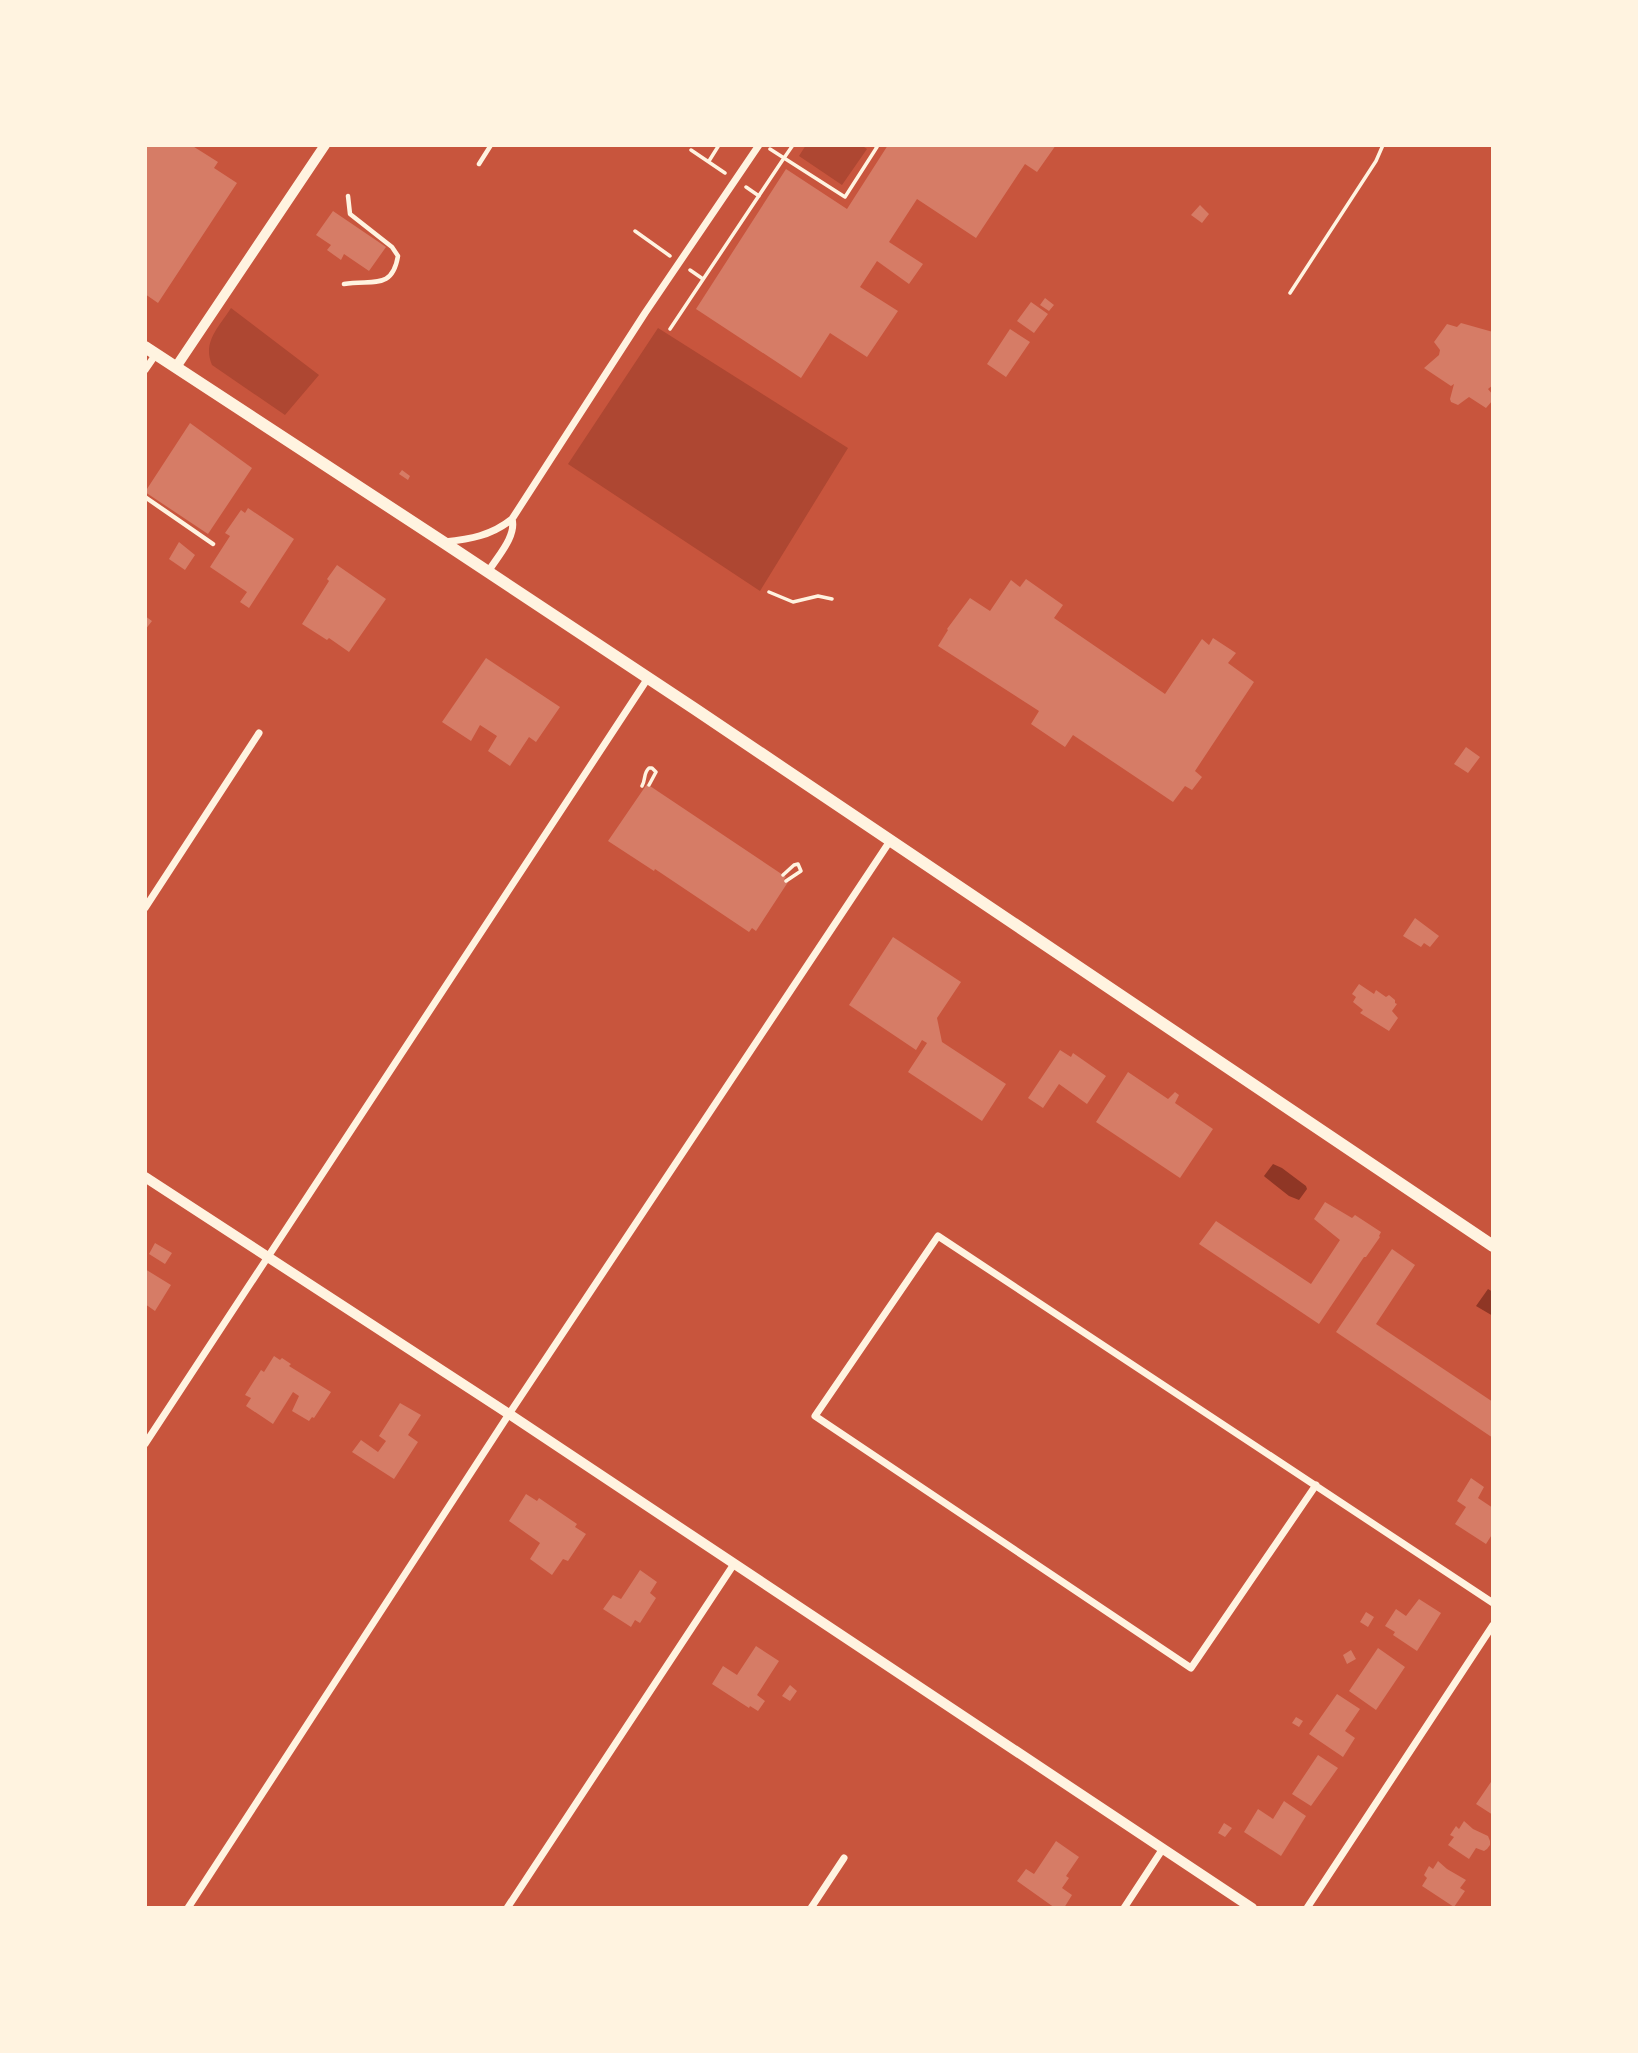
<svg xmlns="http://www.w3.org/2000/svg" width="1638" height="2053" viewBox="0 0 1638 2053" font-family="Roboto,sans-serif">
<rect width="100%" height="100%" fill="#c8553d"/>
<path fill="#ae4732" d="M806 145H861L867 149 842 185 799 156Z
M231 308 319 375 285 415 212 365C202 342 219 327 231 308Z
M658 328 848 448 760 591 568 464Z"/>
<path fill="#8f3625" d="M1273 1164 1282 1168 1306 1186 1307 1189 1299 1200 1289 1196 1265 1177 1264 1176Z
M1488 1289 1493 1292V1316L1476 1306Z"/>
<path fill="#d67c66" d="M145 145H191L218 162 214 168 237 183 158 303 145 294Z
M888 145H1056L1037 172 1025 164 976 238 917 199 889 242 923 264 909 284 877 261 860 287 898 311 867 357 830 333 801 378 696 309 786 169 847 209Z
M1200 205 1209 214 1202 223 1191 215Z
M333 211 386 247 369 271 344 254 341 260 327 250 331 245 316 235Z
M1045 298 1054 305 1049 311 1040 305Z
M1031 302 1048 314 1034 333 1017 321Z
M1461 323 1493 332V385L1488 389 1493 395V400L1486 408 1469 397 1458 405 1451 402 1450 399 1454 384 1451 386 1424 368 1439 355 1440 350 1434 342 1447 324 1457 327Z
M1010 329 1030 342 1006 377 987 364Z
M190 423 252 468 208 534 145 492Z
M402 470 410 476 408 480 399 474Z
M248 508 294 539 249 608 240 602 247 592 210 567 230 536 225 533 241 510 245 513Z
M179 542 195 555 185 570 169 559Z
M337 565 386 599 349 652 329 638 327 640 302 624 329 581 327 579Z
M1026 579 1063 605 1054 618 1165 694 1202 639 1209 645 1213 638 1236 653 1228 663 1254 682 1195 771 1202 777 1192 790 1185 786 1173 802 1073 735 1065 747 1031 724 1039 711 938 646 948 630 947 629 970 598 990 611 1011 580 1020 587Z
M145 616 152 621 145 630Z
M486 658 560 707 536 742 529 737 510 766 488 751 497 736 480 725 471 741 442 722Z
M1466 747 1480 757 1468 773 1454 764Z
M647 784 786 877 784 879 788 882 756 931 752 928 749 932 655 869 654 871 608 841Z
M1415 918 1439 936 1430 947 1424 943 1421 947 1403 936Z
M893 937 961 982 937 1018 942 1042 1006 1084 982 1121 908 1072 927 1043 922 1040 916 1050 849 1005Z
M1359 984 1374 994 1376 990 1386 997 1389 995 1395 1000V1003L1397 1004 1392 1011 1398 1018 1389 1031 1360 1013 1363 1010 1353 1002 1356 997 1352 994Z
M1060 1050 1071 1057 1073 1053 1106 1076 1087 1104 1059 1084 1043 1108 1028 1098Z
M1128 1072 1168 1099 1175 1092 1179 1095 1175 1103 1213 1129 1180 1178 1096 1122Z
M1325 1202 1352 1218 1355 1215 1381 1232 1379 1236 1380 1237 1366 1257H1364L1319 1324 1199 1244 1216 1221 1311 1284 1340 1240 1314 1219Z
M155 1243 172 1253 165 1264 149 1254Z
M1392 1249 1415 1265 1376 1324 1493 1402V1438L1336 1332Z
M145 1269 171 1285 155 1311 145 1304Z
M274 1356 280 1360 282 1358 291 1364 289 1366 331 1392 314 1418 312 1417 309 1421 292 1411 299 1396 293 1392 273 1424 246 1406 251 1398 245 1395 261 1370 264 1372Z
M400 1403 421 1415 408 1435 418 1442 394 1479 352 1452 361 1440 378 1452 386 1441 379 1436Z
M1471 1478 1484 1487 1478 1498 1493 1508V1533L1486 1544 1455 1524 1466 1507 1457 1501Z
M526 1494 537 1501 539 1498 577 1524 575 1527 586 1534 568 1561 563 1559 552 1575 530 1559 540 1543 509 1521Z
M640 1570 657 1582 650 1593 656 1598 640 1623 635 1620 631 1627 603 1609 613 1595 621 1599Z
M1419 1599 1441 1613 1417 1651 1393 1635 1395 1632 1385 1626 1396 1609 1406 1616Z
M1366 1612 1374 1617 1368 1627 1360 1622Z
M756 1646 779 1661 757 1695 765 1701 758 1711 750 1706 749 1708 712 1684 723 1666 737 1675Z
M1378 1648 1405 1667 1376 1710 1349 1691Z
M1351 1650 1356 1659 1347 1664 1343 1655Z
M790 1685 797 1691 790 1701 782 1696Z
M1337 1694 1360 1709 1345 1731 1355 1738 1343 1757 1309 1734Z
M1296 1717 1303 1721 1299 1727 1292 1723Z
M1318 1755 1338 1768 1311 1806 1292 1794Z
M1493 1779V1815L1476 1804Z
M1284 1801 1306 1816 1281 1856 1244 1832 1258 1809 1273 1819Z
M1464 1821 1473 1829 1488 1836 1490 1841V1845L1487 1849 1484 1851 1476 1848 1469 1859 1448 1845 1454 1837 1450 1835 1456 1826 1459 1829Z
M1224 1823 1232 1828 1225 1837 1218 1833Z
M1056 1841 1079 1857 1066 1876 1069 1878 1062 1888 1072 1895 1064 1908H1055L1017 1881 1026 1869 1034 1874Z
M1438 1861 1447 1869 1466 1880 1460 1888 1465 1891 1454 1907 1422 1886 1427 1878 1424 1875 1429 1866 1433 1869Z"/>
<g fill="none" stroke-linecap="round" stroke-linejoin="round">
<path stroke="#fff3e0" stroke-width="3.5" d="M793 145 784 158 845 197 877 147 874 145
M691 150 725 173
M709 161 719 145
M746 187 759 196
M635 231 670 256
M690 270 703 279
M1290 293 1376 161 1383 145
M670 329 784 158 770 149
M769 592 793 602 818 596 832 599
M642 786C646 780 643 773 649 768H652L656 772 649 785
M783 875 794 865 798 864 801 871 786 881"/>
<path stroke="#fff3e0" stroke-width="4.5" d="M479 164 491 145
M344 284C372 279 392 291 398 256L392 247 350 214 348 196
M145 497 213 544"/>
<path stroke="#fff3e0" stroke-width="7" d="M145 370 156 354
M444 542C470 539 491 536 512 519L645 313 759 145
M488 572C497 557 517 536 512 519
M145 908 259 733
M145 1444 648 678
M1316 1485 1191 1668 815 1416 938 1236 1493 1603
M188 1908 509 1414 890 841
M507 1908 734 1564
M811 1908 844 1858
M1124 1908 1162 1850
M1307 1908 1493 1625"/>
<path stroke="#fff3e0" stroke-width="10" d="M176 367 325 145
M145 1177 509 1414 1252 1908"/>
<path stroke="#fff3e0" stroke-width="12" d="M145 347 443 542 695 709 1493 1246"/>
</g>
<rect width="1638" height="2053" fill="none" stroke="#fff3e0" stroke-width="294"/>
</svg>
